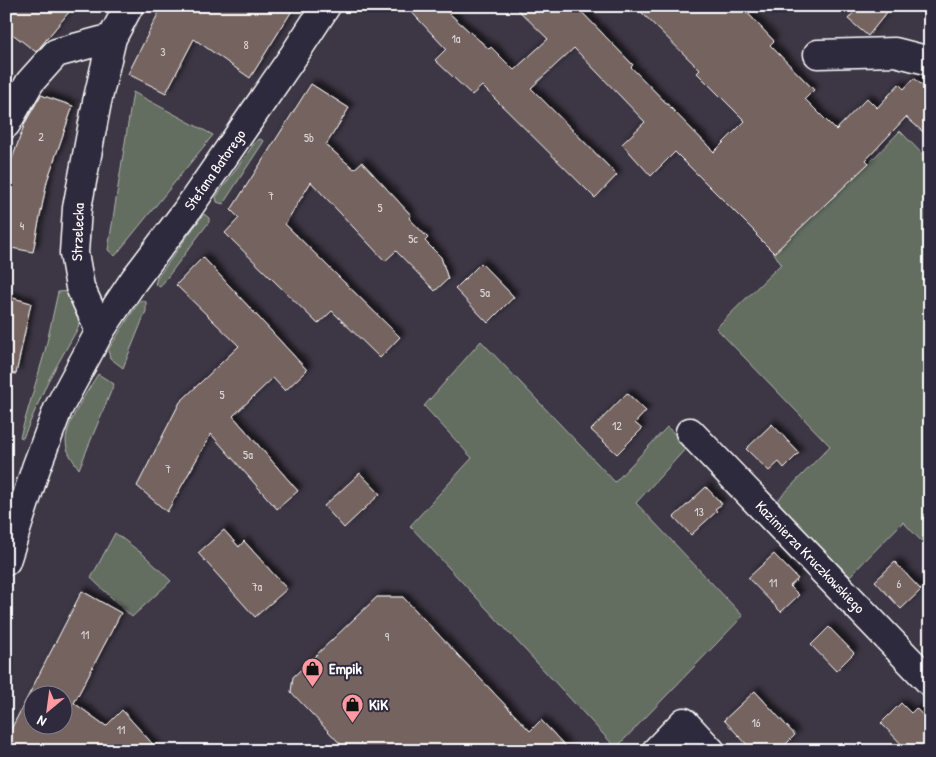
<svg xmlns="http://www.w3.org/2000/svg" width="936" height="757" viewBox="0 0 936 757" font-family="'Patrick Hand',sans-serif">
<defs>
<filter id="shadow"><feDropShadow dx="4.5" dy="-4.5" stdDeviation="2.5" flood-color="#0009"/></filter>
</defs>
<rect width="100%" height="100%" fill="#3d3644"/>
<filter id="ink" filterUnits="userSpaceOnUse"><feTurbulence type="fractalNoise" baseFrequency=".02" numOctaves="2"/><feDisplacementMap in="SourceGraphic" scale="10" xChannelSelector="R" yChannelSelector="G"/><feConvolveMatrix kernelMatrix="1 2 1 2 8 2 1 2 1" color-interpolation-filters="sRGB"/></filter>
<g filter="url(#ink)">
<path fill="#636d61" stroke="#b1b6b0" d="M133 92 213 135 115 256 108 250Z
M900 131 930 162V410L927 413 930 416V550L903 522 850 576 775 503 830 446 716 328 781 264 774 253 869 163Z
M260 139 264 141 223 204 217 202 216 197 256 141Z
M204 214 209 218V222L160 287 155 284 157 278Z
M70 291C77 304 82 313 78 328L48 381 23 438 20 437 45 351 58 292Z
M143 300 146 302V311L123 368 110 358 108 350 135 308 140 301Z
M481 341 615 482 667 427 688 446 636 503 743 616 616 748 410 526 472 458 424 406Z
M98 374 114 384 79 469C73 460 66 452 66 441 66 423 88 390 98 374Z
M115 533 144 555 171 581 132 617 91 578Z"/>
<path fill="#746461" stroke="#fff" fill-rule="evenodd" filter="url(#shadow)" d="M6 6H74L36 52 6 29Z
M162 6H295L250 78 194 39 166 93 128 74Z
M406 6H441L489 49 491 47 514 70 548 39 514 6H576L633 65 631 67 714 152 745 121 697 73 700 70 635 6H741L774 41 770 45 814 90 805 99 836 130 867 98 877 108 899 84 904 89 914 78 930 92V138L906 117 866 160 869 163 774 253 756 235 757 234 675 152 651 176 622 144 645 122 574 48 531 88 617 175 595 198 482 86 472 95 435 60 446 49Z
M859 6H892L868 36 848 19Z
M311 84 349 108 326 145 354 169 362 162 411 215 409 218 428 238 425 241 441 257 448 279 435 291 396 251 385 261 311 182 285 224 400 337 380 358 332 311 318 324 225 233 239 218 231 210Z
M41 95 73 106 47 181 33 252 6 247V176L25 123Z
M203 257 307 370 285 391 273 378 233 416 298 491 277 509 211 434 167 512 137 486 180 402 239 346 176 285Z
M481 263 514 297 488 323 455 289Z
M6 296 31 303 16 374 6 373Z
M627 393 646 411 635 423 642 429 617 454 591 430Z
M772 424 799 453 784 468 779 462 769 471 746 449Z
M360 473 380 494 344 528 324 506Z
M706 487 722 504 715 509 717 511 691 535 674 517Z
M224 530 239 547 244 541 287 589 255 617 198 553Z
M774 554 798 579 790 586 799 595 781 612 748 578Z
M895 562 921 590 901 609 875 581Z
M82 591 121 613 74 703 106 726 122 710 159 751H6V739ZM32 694H62V724H32Z
M377 597H403L530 731 541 720 570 751H347L291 692 293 677Z
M829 627 854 653 836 671 811 645Z
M755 691 795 735 779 751H753L724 720Z
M901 703 911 713 916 708 930 723V751H908L881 723Z"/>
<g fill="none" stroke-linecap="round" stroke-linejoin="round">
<defs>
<path id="minor" d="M818 54 895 52 930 61
M6 124 30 82 56 53 112 38
M100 331 80 287 74 253 77 208 97 102 112 38 129 6
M690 432 930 682
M656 751 684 722 711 751"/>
<path id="tertiary" d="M6 561 36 468 58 409 100 331 134 280 185 213 294 55 326 6"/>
</defs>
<use href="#minor" stroke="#fff" stroke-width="31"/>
<use href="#tertiary" stroke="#fff" stroke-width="31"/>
<use href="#minor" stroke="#2f2a3d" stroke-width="28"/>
<use href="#tertiary" stroke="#2f2a3d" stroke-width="28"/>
</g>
</g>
<defs>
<symbol id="shop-pin" viewBox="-11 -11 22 30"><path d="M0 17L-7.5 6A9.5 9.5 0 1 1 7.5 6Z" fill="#ff9aa2" stroke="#2f2a3d"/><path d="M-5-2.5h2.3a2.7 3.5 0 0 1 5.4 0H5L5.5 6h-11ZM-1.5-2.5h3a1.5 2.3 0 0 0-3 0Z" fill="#111"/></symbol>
</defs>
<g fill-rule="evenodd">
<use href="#shop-pin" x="300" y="656" width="25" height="34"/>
<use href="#shop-pin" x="340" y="692" width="25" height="34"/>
</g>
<g text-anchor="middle" stroke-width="4" stroke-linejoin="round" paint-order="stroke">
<g font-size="12" fill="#dcd8d8">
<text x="456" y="43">1a</text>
<text x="246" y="49">8</text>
<text x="163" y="56">3</text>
<text x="41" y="141">2</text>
<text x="309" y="142">5b</text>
<text x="271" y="200">7</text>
<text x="380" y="212">5</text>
<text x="22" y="230">4</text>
<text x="413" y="243">5c</text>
<text x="485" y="297">5a</text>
<text x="222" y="399">5</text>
<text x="617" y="430">12</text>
<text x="248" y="459">5a</text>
<text x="168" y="473">7</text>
<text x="699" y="516">13</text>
<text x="773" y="587">11</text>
<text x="899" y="588">6</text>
<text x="257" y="591">7a</text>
<text x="85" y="639">11</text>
<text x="387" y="641">9</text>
<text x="756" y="727">16</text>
<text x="121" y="734">11</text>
</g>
<g font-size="15" fill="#fff" stroke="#2f2a3d">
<text transform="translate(215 170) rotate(-55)" y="5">Stefana Batorego</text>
<text transform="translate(78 232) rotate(-88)" y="5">Strzelecka</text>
<text transform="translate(810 557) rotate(46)" y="5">Kazimierza Kruczkowskiego</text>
</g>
<g font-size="15" font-weight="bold" fill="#fff" stroke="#2f2a3d" text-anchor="start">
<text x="329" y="674">Empik</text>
<text x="369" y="710">KiK</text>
</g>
</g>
<rect width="936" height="757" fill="none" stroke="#2f2a3d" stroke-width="25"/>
<rect x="12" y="12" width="911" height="732" fill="none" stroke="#fff" stroke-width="2" filter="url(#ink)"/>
<g transform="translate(48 710) rotate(209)"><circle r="24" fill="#2f2a3d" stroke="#827f8b"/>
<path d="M0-4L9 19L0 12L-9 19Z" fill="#ff9aa2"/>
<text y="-8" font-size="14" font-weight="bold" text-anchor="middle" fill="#ffffff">N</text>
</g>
</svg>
